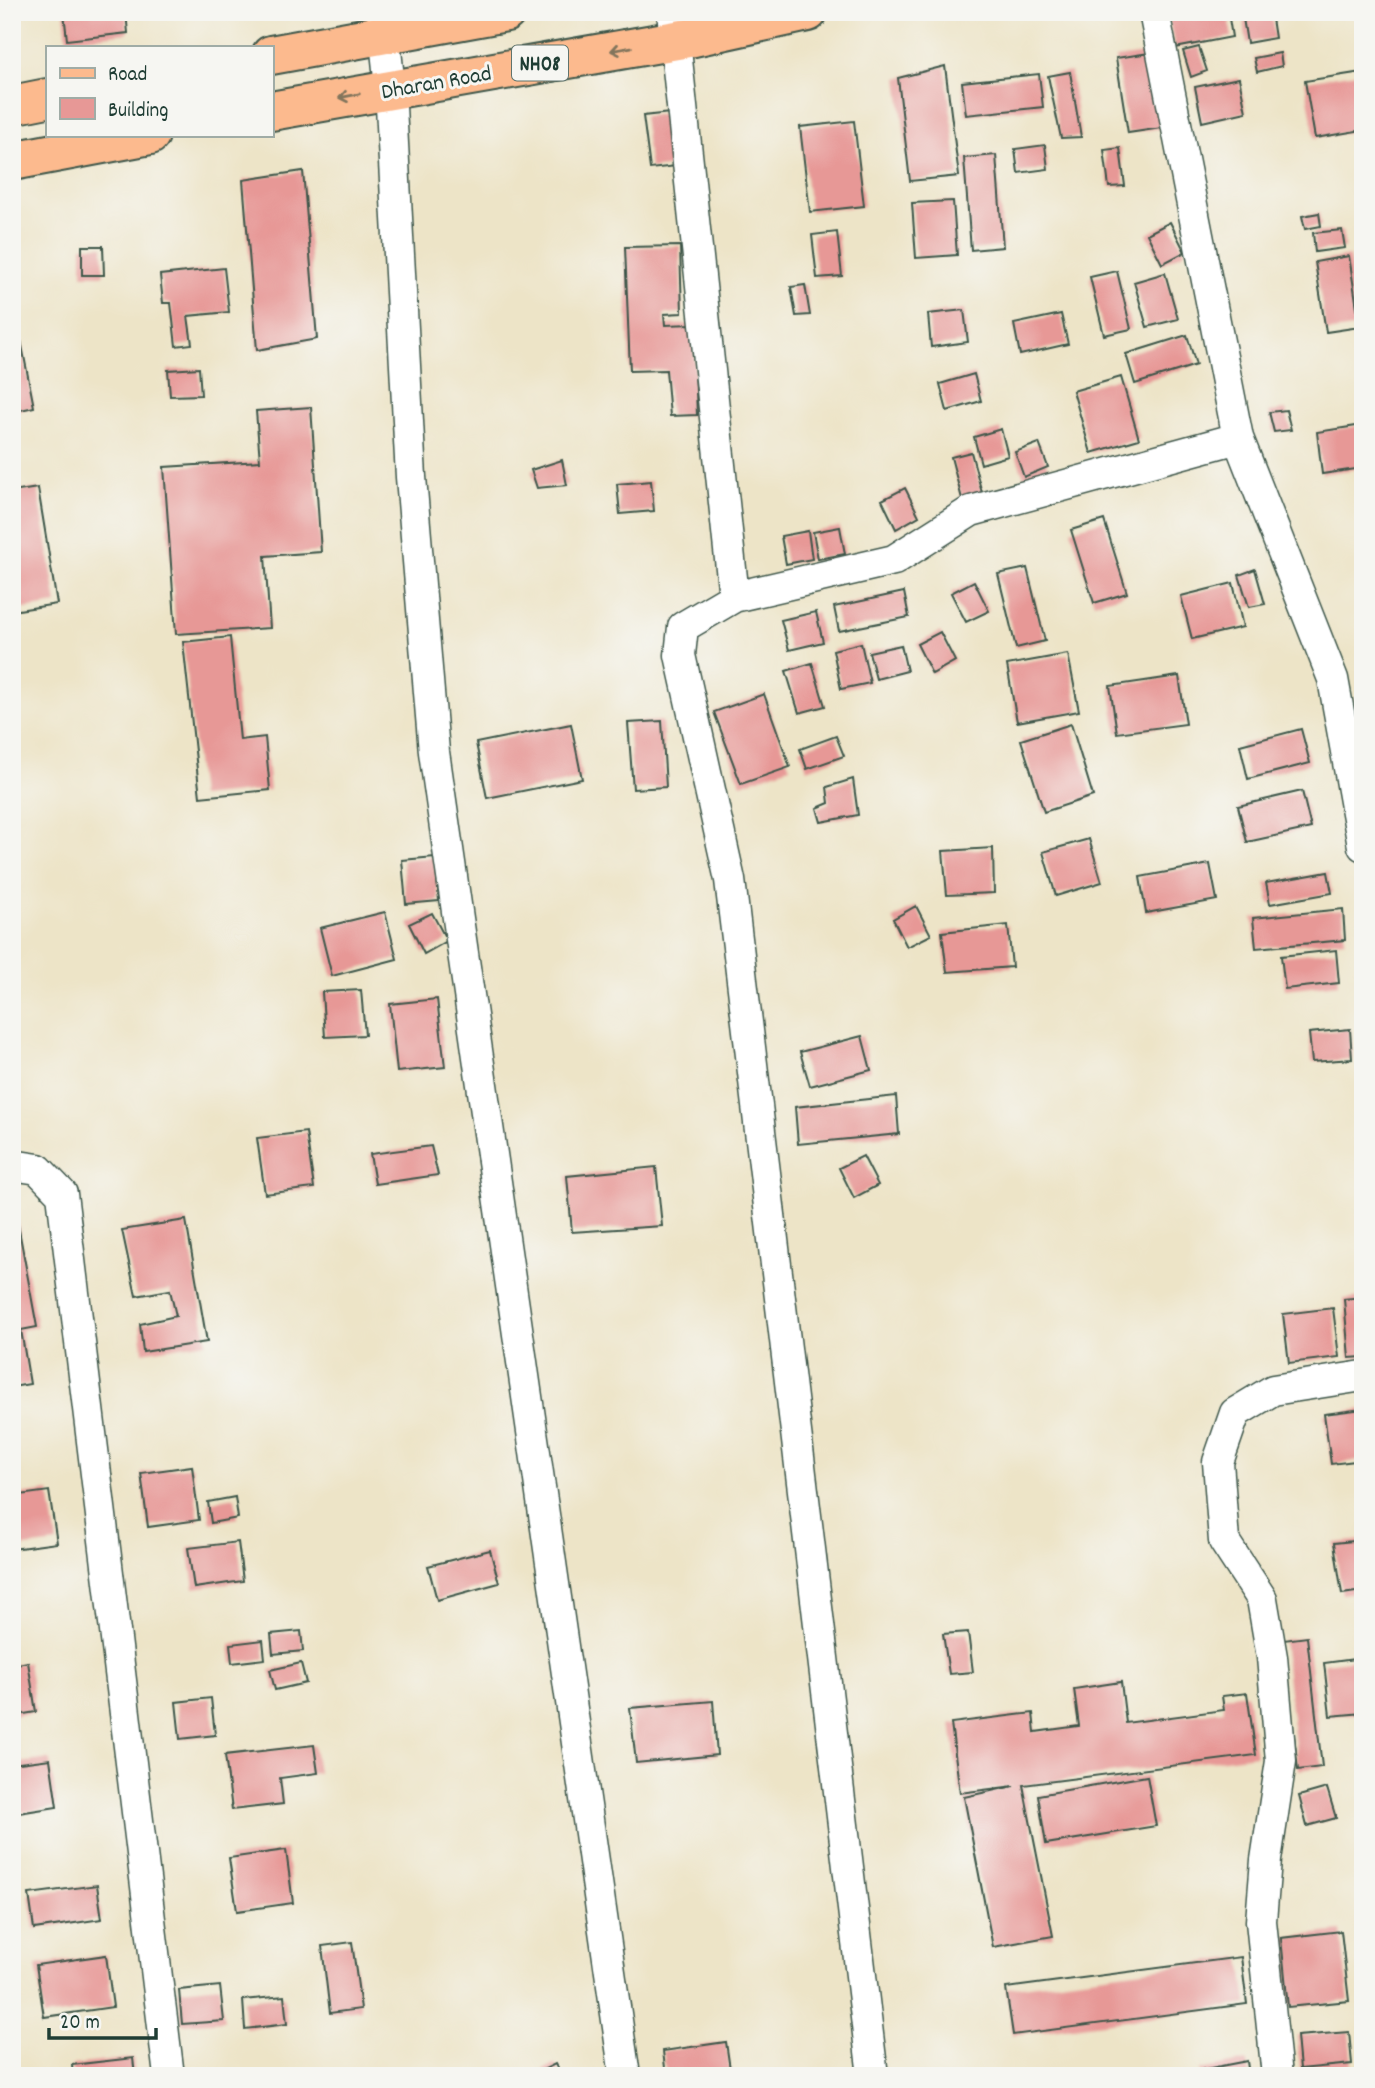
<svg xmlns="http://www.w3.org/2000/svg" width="1375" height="2088" viewBox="0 0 1375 2088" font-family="Dekko,sans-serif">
<rect width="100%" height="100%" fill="#f6f6f2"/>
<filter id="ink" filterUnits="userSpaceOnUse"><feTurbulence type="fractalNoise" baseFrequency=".0143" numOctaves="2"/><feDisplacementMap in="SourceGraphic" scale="14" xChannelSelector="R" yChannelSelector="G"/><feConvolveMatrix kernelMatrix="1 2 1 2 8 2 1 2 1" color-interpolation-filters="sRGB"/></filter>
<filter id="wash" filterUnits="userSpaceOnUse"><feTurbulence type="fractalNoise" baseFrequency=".00686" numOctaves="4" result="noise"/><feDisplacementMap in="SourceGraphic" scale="28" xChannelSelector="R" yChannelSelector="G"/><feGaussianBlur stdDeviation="1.57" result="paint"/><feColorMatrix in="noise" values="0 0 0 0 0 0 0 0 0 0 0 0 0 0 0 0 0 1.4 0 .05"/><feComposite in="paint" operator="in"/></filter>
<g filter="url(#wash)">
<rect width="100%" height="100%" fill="#ede4c7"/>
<g id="blocks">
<path fill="#e79896" d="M64 12H126L128 33 67 40Z
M1167 12H1228L1232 37 1175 48Z
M1242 12H1271L1275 38 1247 43Z
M1199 47 1207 71 1191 77 1183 51Z
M1150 53 1162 128 1128 133 1116 58Z
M1280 53 1282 66 1257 72 1254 58Z
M945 66 959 176 910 181 898 78Z
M1070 72 1081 137 1061 138 1048 76Z
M1362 72 1363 130 1315 138 1305 81Z
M1039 74 1043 107 966 115 962 82Z
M1239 78 1246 112 1202 122 1195 87Z
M679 112 685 165 650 169 643 116Z
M854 121 864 206 810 212 800 127Z
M1045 145 1048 169 1018 173 1015 149Z
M1120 148 1125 186 1109 187 1104 150Z
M996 155 1003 247 971 250 964 158Z
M303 171 317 339 257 350 243 180Z
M953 201 957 255 916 258 912 203Z
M1319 213 1321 226 1305 229 1302 216Z
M1170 222 1185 252 1162 264 1147 234Z
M1342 230 1345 248 1315 252 1313 233Z
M837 232 842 276 817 278 812 235Z
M82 246H103L104 275H82Z
M680 246 682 313 664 314 665 325 693 324 697 415 670 416 666 370 630 371 625 247Z
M1349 256 1360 327 1326 332 1315 262Z
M224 268 229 312 188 316 192 344 176 346 171 303H163L160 275Z
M1117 271 1131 329 1104 335 1090 277Z
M1165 273 1178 319 1147 327 1134 282Z
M805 285 810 315 796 316 791 287Z
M964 310 968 342 931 347 928 314Z
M1061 314 1068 344 1020 355 1014 324Z
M16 315 34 407 12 412V316Z
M1187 335 1196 365 1135 384 1126 354Z
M199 368 201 395 170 396 168 370Z
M974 374 981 401 947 411 940 384Z
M1121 377 1139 439 1091 453 1073 391Z
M311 407 321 552 265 556 270 628 176 634 164 467 260 461 256 411Z
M1286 410 1291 430 1274 432 1269 412Z
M1363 425V468L1322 474 1317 432Z
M1001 429 1008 456 981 464 974 437Z
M1039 443 1048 467 1024 477 1015 452Z
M971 452 982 493 962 499 951 457Z
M562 460 567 485 537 488 531 470Z
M651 481 654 511 620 514 617 484Z
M38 488 57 604 12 611V492Z
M905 488 919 516 896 529 882 500Z
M1104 520 1127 593 1094 603 1071 530Z
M840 527 845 554 818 559 813 532Z
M808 531 812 559 786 564 781 536Z
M1027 568 1045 641 1016 648 998 574Z
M1255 569 1265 604 1249 607 1239 575Z
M974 581 989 611 966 622 951 593Z
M1233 583 1243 627 1192 639 1181 596Z
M904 592 909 617 839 631 834 607Z
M816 612 823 642 789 650 781 620Z
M940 632 955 661 932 674 917 644Z
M230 637 240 740 265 737 270 790 200 797 183 642Z
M861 643 870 683 841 689 833 650Z
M901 645 907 671 876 679 869 652Z
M1068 654 1079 711 1017 722 1007 665Z
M812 663 825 706 799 713 786 671Z
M1179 676 1186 724 1117 733 1110 686Z
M764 694 790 767 741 784 714 712Z
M662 721 666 787 633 789 628 723Z
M571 724 582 779 487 798 476 743Z
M1071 724 1093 796 1044 812 1021 740Z
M1301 729 1310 763 1248 779 1240 745Z
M836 736 844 756 807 769 800 749Z
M853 779 858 815 821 822 817 808 829 803 827 787Z
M1302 791 1311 828 1247 842 1238 806Z
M1089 839 1102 882 1056 896 1043 852Z
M993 848 994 893 947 895 943 851Z
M435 857 439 901 406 904 402 860Z
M1210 864 1217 900 1146 913 1140 877Z
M1328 872 1332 893 1270 904 1266 883Z
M916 906 931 935 907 947 893 919Z
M1343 909 1345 940 1256 948 1253 918Z
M385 912 397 959 332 976 320 928Z
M432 913 447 941 424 954 409 924Z
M1008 925 1012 967 947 972 942 932Z
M1336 950 1339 983 1285 989 1281 956Z
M361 990 365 1035 325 1037 322 992Z
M437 999 445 1067 397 1072 390 1004Z
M1350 1029 1352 1059 1312 1062 1309 1033Z
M862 1036 871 1070 810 1086 800 1052Z
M896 1096 899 1134 798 1144 795 1107Z
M306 1132 314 1188 265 1194 257 1138Z
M431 1146 438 1175 375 1184 370 1154Z
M863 1156 878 1185 854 1198 839 1168Z
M656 1167 662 1226 572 1232 567 1176Z
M14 1203 37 1327 21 1330 30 1384 12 1387Z
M186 1220 207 1342 143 1352 140 1324 176 1316 170 1290 136 1296 122 1230Z
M1363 1297V1357L1349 1358 1344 1299Z
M1333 1308 1339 1357 1289 1363 1283 1314Z
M1363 1409V1460L1331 1464 1324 1414Z
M192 1466 199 1520 148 1527 141 1473Z
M49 1491 57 1543 12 1549V1496Z
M235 1497 238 1518 211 1523 208 1502Z
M1363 1540V1591L1342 1594 1334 1543Z
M238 1542 243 1581 194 1588 188 1548Z
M490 1550 499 1583 437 1600 428 1566Z
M301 1631 303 1651 273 1654 271 1634Z
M968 1632 973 1672 949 1674 943 1634Z
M1307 1637 1322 1767 1298 1770 1283 1640Z
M263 1640 265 1659 232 1663 230 1644Z
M1363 1658V1713L1330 1716 1324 1663Z
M28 1662 36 1712 12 1716V1665Z
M301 1663 306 1683 275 1690 270 1670Z
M1121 1682 1126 1723 1224 1710 1222 1696 1247 1693 1256 1755 1023 1785 1053 1936 993 1947 964 1797 1014 1786 960 1793 951 1723 1033 1713 1035 1732 1079 1726 1074 1689Z
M211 1698 215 1735 180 1739 176 1702Z
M713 1701 717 1755 636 1763 630 1708Z
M314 1745 318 1773 280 1778 283 1804 232 1810 225 1755Z
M50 1759 57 1807 12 1814V1764Z
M1147 1776 1156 1826 1046 1844 1038 1795Z
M1327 1788 1336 1818 1307 1826 1299 1796Z
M286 1850 293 1903 237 1911 229 1858Z
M97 1885 102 1919 34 1929 29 1894Z
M1341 1931 1349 2001 1288 2007 1281 1938Z
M352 1942 361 2009 330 2013 322 1946Z
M106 1955 113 2007 44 2017 36 1965Z
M1241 1957 1247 2004 1013 2035 1006 1988Z
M220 1986 224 2021 182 2024 179 1990Z
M284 1996 287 2024 245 2029 243 2000Z
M1349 2032 1352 2064 1300 2069 1297 2036Z
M726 2042 731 2076H666L663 2051Z
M133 2058 135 2076H73L72 2065Z
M1247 2061 1249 2076H1201L1200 2070Z
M555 2064 561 2076H531Z"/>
</g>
</g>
<g filter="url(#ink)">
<use href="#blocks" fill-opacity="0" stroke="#3e564a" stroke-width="2"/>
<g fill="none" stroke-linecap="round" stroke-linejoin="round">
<defs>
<path id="street" d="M382 12 390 88 411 477 434 752 625 2076
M672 12 734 597
M1154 12 1238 438 1333 679 1363 846
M12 1165 38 1169 62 1194 169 2076
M873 2076 730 880 680 655 683 627 734 597 894 560 971 511 1238 438
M1277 2076 1261 1921 1266 1860 1281 1761 1272 1657 1262 1599 1224 1541 1218 1462 1235 1413 1273 1390 1363 1376"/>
<path id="primary" d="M271 55 506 12
M12 105 47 98
M271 111 694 37 808 12
M12 161 150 135"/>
</defs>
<use href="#street" stroke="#3e564a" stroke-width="33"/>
<use href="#primary" stroke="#3e564a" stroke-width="42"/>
<use href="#street" stroke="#fff" stroke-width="30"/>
<use href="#primary" stroke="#fcba8e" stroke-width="38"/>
</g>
<defs><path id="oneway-shaft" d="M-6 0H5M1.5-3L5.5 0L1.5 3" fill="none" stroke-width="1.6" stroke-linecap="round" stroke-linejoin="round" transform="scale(1.75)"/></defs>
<g stroke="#82755c">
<use href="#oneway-shaft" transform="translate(621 49) rotate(170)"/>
<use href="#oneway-shaft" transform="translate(349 96) rotate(169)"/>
</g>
</g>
<g text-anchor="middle" stroke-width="6" stroke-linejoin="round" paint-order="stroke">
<rect fill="#f6f6f2" stroke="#60746d" stroke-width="2" x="512" y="45.5" width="56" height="35" rx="5"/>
<g font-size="21" font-weight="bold" fill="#1f3d34">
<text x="540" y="70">NH08</text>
</g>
<g font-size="23" fill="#1f3d34" stroke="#f6f6f2">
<text transform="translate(436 81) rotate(-10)" y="8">Dharan Road</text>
</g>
</g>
<rect width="1375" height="2088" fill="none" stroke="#f6f6f2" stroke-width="42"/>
<rect x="46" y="46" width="228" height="91" fill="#f6f6f2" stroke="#a0aca6" stroke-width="2"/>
<rect x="60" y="68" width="35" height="10" fill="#fcba8e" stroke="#a0aca6" stroke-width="2"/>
<text x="108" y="80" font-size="21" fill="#1f3d34">Road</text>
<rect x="60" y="98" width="35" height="21" fill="#e79896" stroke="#a0aca6" stroke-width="2"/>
<text x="108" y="116" font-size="21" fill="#1f3d34">Building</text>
<path d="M49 2028v10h107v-10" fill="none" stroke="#1f3d34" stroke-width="3.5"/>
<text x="60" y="2028" font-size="21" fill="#1f3d34" stroke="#f6f6f2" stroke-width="5" paint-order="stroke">20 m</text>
</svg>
